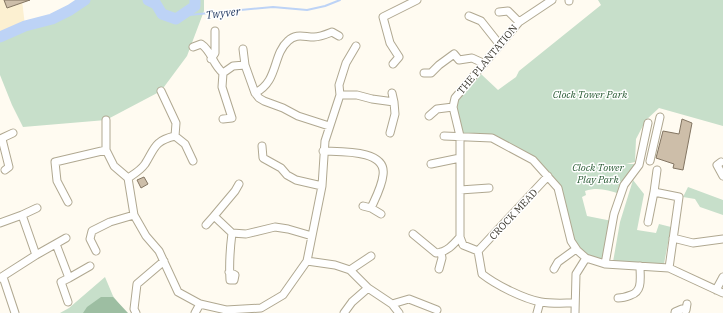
<svg xmlns="http://www.w3.org/2000/svg" width="723" height="313" viewBox="0 0 723 313" font-family="'IBM Plex Serif',serif">
<rect width="100%" height="100%" fill="#fffbf1"/>
<path fill="#fcf0d1" d="M0 0H22L25 26 0 37Z"/>
<path fill="#c7dfca" d="M85 0H204V11L187 56 161 91 106 120 23 127 12 105 0 75V37L25 26 52 19 70 10Z
M598 0H723V126L659 108 646 120 636 139 635 162 626 164H637L620 194C607 190 598 187 585 191L586 195 582 197 587 216 612 221 605 264 577 250 558 188 533 160 492 138 460 136 455 98 471 79 481 74 498 90 516 77 519 71 601 5Z
M633 180 644 194 637 230 656 233 659 224 671 227 664 264 613 262 620 222Z
M688 187 723 200V215L700 207 695 199 683 197Z
M105 277 113 296 126 313H60L69 308Z"/>
<path fill="#9dbea2" d="M101 297H113L128 313H83L87 307Z"/>
<g fill="none" stroke-linecap="round" stroke-linejoin="round">
<path stroke="#bdd3f6" stroke-width="2" d="M176 19 189 15 273 7 307 10 325 6 340 0"/>
<path stroke="#bdd3f6" stroke-width="11" d="M148 0 156 4 162 14 176 19 195 6V0
M0 37 25 26 52 19 70 10 85 0"/>
</g>
<path fill="#cdbea9" stroke="#837562" d="M4 0H30L7 8Z
M682 119 692 123 683 170 673 168 674 164 656 158 663 131 679 134Z
M144 177 148 184 141 188 137 180Z"/>
<g fill="none" stroke-linecap="round" stroke-linejoin="round">
<defs>
<path id="minor" d="M569 0V1
M499 12 508 11 519 22
M469 16 481 21 500 45
M193 47 201 44C212 51 212 64 223 73
M243 49 245 65 255 93 259 98 264 101 283 108 298 116 329 126
M211 59 215 53V31
M393 64 399 57 390 43 383 17 417 0
M424 73H431L439 65 454 54 459 60 472 58 483 63
M255 93C279 81 272 55 288 41 296 33 304 37 314 37 320 37 327 34 332 32L339 36
M392 93 394 102
M340 95H357L372 99 394 102 395 114 390 133
M429 116 437 109 453 107
M223 119 232 118 222 87 223 73 233 66 245 65
M106 120V150L114 166 128 178 134 215 146 236 159 251 178 292 200 304 226 310 261 308 283 295 307 261 322 186 325 141 340 95 339 85 346 63 356 46
M175 136 185 144 193 161
M444 136 492 138 533 160 558 188 571 241 577 250 586 258 605 264 669 268 723 293
M0 139 13 133
M2 139 9 167 5 170
M262 146 263 158 281 168 287 175 296 180 322 186
M323 151C339 152 387 149 383 175 382 186 376 197 371 208L381 214
M650 161 660 117
M721 162 717 165 723 176
M431 164 460 158
M657 170 654 192 679 197 669 268
M128 178C134 174 140 171 145 164 155 148 154 141 175 136L176 123 161 91
M239 184 235 191 214 216 232 233 246 234 275 227 288 229 312 236
M460 190 489 188
M68 202 57 181 55 162 106 150
M363 206 371 208
M648 222 654 192
M0 223 22 215
M206 225 214 216
M413 234 436 253C447 252 453 245 460 237
M673 238 693 243 723 239
M56 244 69 278 61 282 68 302
M96 251 90 239 92 231 110 222 134 215
M478 251 463 245 460 237V136L453 107 455 98 519 22 552 0
M478 251 482 274C496 285 524 299 541 302 552 304 564 303 575 303
M478 251 548 176
M36 255 22 215 37 208
M307 261 335 265 350 270 368 288 352 302 344 313
M605 264 614 214 624 185 639 165 648 123
M439 269 442 258 441 252
M554 269 558 262 576 249
M350 270 371 256
M229 272 235 275 234 280H230C229 264 230 249 232 233
M3 277 15 313
M0 278 36 255 66 238
M69 278 90 266
M368 288 392 304 399 313
M716 290 723 277
M618 298C622 298 626 297 631 295 643 291 640 278 640 266
M392 304 409 299 437 310
M136 313 134 309 137 284 164 261
M195 313 200 304
M537 313 540 302
M575 313 576 274 586 258
M675 313V312L682 309 686 310 687 304"/>
</defs>
<use href="#minor" stroke="#b0a891" stroke-width="9"/>
<use href="#minor" stroke="#fff" stroke-width="7"/>
</g>
<g text-anchor="middle" stroke-width="3" stroke-linejoin="round" paint-order="stroke">
<g font-size="10" fill="#37342a" stroke="#fff">
<text transform="translate(487 59) rotate(-50)" y="4">THE PLANTATION</text>
<text transform="translate(513 214) rotate(-47)" y="4">CROCK MEAD</text>
</g>
<g font-size="10" font-style="italic" fill="#275932" stroke="#fff">
<text x="590" y="98">Clock Tower Park</text>
<text x="598" y="171">Clock Tower<tspan x="598" dy="12">Play Park</tspan></text>
</g>
<g font-size="11" font-style="italic" fill="#122b56" stroke="#fff">
<text transform="translate(223 13) rotate(-7)" y="4">Twyver</text>
</g>
</g>
</svg>
